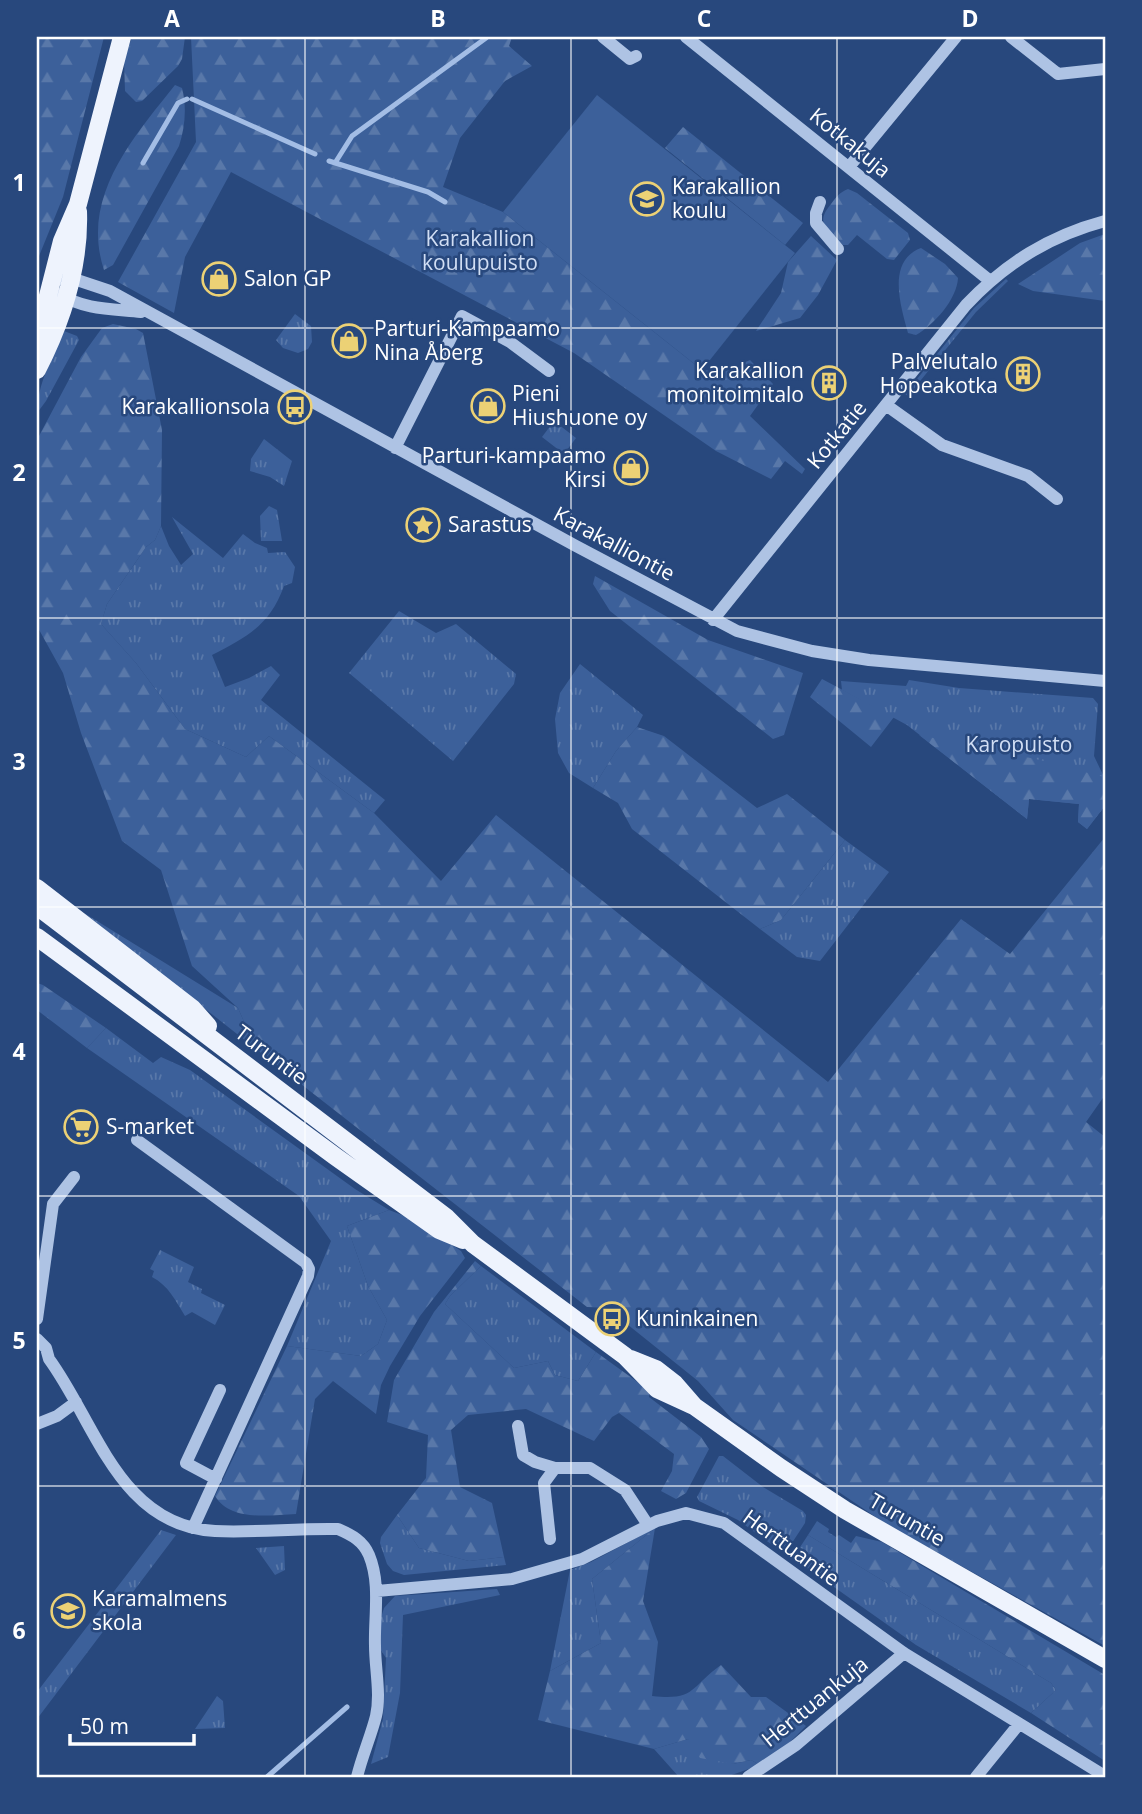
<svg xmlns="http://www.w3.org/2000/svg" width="1142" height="1814" viewBox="0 0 1142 1814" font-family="'Open Sans',sans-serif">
<defs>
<pattern id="grass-tufts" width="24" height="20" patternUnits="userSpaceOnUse" patternTransform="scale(1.75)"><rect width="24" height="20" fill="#3c609a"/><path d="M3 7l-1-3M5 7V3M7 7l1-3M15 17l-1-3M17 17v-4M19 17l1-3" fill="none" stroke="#5978a9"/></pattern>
<pattern id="forest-firs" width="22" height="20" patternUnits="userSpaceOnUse" patternTransform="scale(1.75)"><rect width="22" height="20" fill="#3c609a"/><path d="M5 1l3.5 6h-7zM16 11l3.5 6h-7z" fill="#5978a9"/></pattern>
</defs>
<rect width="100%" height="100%" fill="#28487d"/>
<path fill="url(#grass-tufts)" d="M1006 279 1008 281 976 312 908 396 905 394 974 308Z
M295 314 311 326 312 342 308 349 298 353 283 348 276 340Z
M64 331 77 336 79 340 46 401 37 413C37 385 53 356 64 331Z
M554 421 576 438 564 454 542 437Z
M264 439 292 461 284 486 270 477 250 471 251 459Z
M269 506 277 510 282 541H261L260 516Z
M172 517 223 558 243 534 255 543 267 548 268 553 285 552 295 567 292 583 284 586C270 625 247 637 212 655L225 687 249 678 271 666 280 675 261 700 385 800 374 813 269 736 246 757 185 729 136 663 101 624 107 604 146 547 155 540 161 526 169 546 181 565 193 554Z
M399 611 436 633 456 624 516 674 514 684 453 761 349 673Z
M580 664 643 715 637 727 616 751 593 788 569 773 558 753 555 719 560 693Z
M909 680 959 688 1093 698 1098 704 1094 756 1104 777V807L1087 829 1078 822 1079 804 1029 799 1027 819 907 725 842 690 841 681 906 686Z
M845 840 889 872 820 961 797 957 760 929 781 920Z
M84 913 238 1008 256 1049Z
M106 1028 153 1063 161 1057 190 1070 355 1189 389 1210 347 1226 368 1286 387 1320 378 1344 361 1356 287 1346 331 1241 299 1196 87 1048Z
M160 1250 194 1267 188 1282 202 1289 201 1293 225 1305 215 1325 192 1312 185 1316C175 1300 169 1286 152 1277L154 1271 150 1269Z
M481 1266 596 1352 578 1381 555 1375 548 1361 514 1368 445 1304 450 1296Z
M719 1456H723L763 1487 803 1511 806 1515 805 1523 786 1552H782L738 1520 699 1501 697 1497Z
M397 1515 419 1548 469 1561 504 1557 506 1565 404 1575 393 1571 387 1564 380 1543 381 1537Z
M655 1528 592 1579 601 1643 550 1671 570 1570 591 1562Z
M161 1530 176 1535 37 1719V1692Z
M808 1535 1051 1683 1056 1690 1031 1713 916 1645 793 1558Z
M284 1546 285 1570 275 1575 256 1548Z
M497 1589 500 1595 403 1615 400 1693 388 1757 371 1764 383 1719 386 1658 377 1644 380 1621 384 1608 395 1596Z
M217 1696 223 1701 225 1728 195 1729Z
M688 1739 733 1764 751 1760 760 1765 726 1777H679L654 1749Z"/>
<path fill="url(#forest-firs)" d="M37 37H104L63 197 37 261Z
M132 37H185L182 59 178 66 142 101 136 102 125 91 124 60Z
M191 37H512L509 46 532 66 505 81 460 138 443 187 503 212 702 370 724 372 750 360 773 384 750 416 805 469 802 474 785 461 771 479 716 451 574 353 231 172 185 257 174 313 118 282 196 142Z
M175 85 182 88C187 107 185 128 179 146L113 265 104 270C80 197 133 138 175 85Z
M683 127 803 223 785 245 665 148Z
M848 189 857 193 908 233 910 240 894 260 887 259 857 235 848 245H843C828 231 814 224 831 204 836 197 840 192 848 189Z
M1105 234V301L1033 291 1018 284 1080 243Z
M811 236 837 260 818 295 800 318 756 331 781 293 788 262Z
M921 248 945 264 958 278C957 299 934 325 916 335L908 333C901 307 886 261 921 248Z
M113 324 136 329 143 333 162 430 161 526 155 540 146 547 107 604 101 624 136 663 185 729 246 757 269 736 374 813 441 881 496 815 828 1082 961 919 1010 954 1105 837V1095L1086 1122 1105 1137V1646L886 1524 733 1420 698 1381 607 1308 587 1307 256 1049 238 1008 192 966 161 870 122 841 81 733 63 673 37 626V451L39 436 81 357 102 328Z
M595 576 708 640 803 673 784 735 773 739 610 611 593 584Z
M822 679 894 717 871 747 810 697Z
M637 727 664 736 757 808 787 794 845 840 781 920 760 929 632 829 618 803 593 788 616 751Z
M919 735 1040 760 1104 777V807L1087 829 1078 822 1079 804 1029 799 1027 819Z
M37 983 43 985 106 1028 87 1048 37 1010Z
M389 1210 415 1220 461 1251 465 1258 420 1316 390 1366 381 1385 376 1414 333 1381 315 1399 296 1514C269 1515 231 1522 215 1496L287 1346 361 1356 378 1344 387 1320 368 1286 347 1226Z
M475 1261 481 1266 450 1296 445 1304 514 1368 548 1361 555 1375 578 1381 596 1352 650 1391 649 1397 701 1437 709 1449 686 1493 676 1499 661 1491 672 1471 674 1454 619 1413 612 1417 594 1441 526 1409 468 1415 451 1430 460 1487 492 1503 504 1557 469 1561 419 1548 397 1515 426 1478 428 1435 387 1422 394 1380 434 1312Z
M817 1521 829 1529 828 1532 836 1537 839 1535 851 1543 856 1536 882 1542 1105 1675V1761L1031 1713 1056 1690 1051 1683 808 1535Z
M655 1528 643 1601 658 1642 652 1696C696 1701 690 1687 721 1665L751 1697H766L806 1726 789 1743 760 1765 751 1760 733 1764 700 1758 688 1739 654 1749 538 1720 550 1671 601 1643 592 1579Z"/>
<path fill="#3c609a" d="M597 95 795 253 702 370 503 212Z"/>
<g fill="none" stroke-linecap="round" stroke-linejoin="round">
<path stroke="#a3bde5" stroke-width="5" d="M192 99 315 154
M329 161 428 192 445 202
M143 163 178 103 187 99
M335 163 352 136 486 38
M267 1777 347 1707"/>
<path stroke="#aec3e4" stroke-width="12" d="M603 37 630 59 636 56
M686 37 989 280
M1011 37 1058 74 1105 69
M849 167 956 37
M820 202 816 213V223L838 249
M64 280 71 278 110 291 576 546 737 631 812 651 869 660 1105 681
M61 294C82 310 116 309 141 312
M886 405 942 445 1028 476 1057 499
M395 448 462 316 510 342 549 371
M713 620 966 305C1006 263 1049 236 1105 221
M137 1140 306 1263 309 1269 308 1276 193 1528
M37 1319 53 1204 74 1177
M37 1339 46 1348 49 1359C96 1423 119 1526 215 1531 255 1533 297 1528 338 1529 352 1535 363 1541 369 1555 381 1584 374 1616 375 1646 375 1668 381 1694 376 1716 371 1736 362 1756 357 1777
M37 1424 57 1416 76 1402
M518 1426 523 1455 535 1462 555 1468H590L625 1490 648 1525
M216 1479 186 1463 220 1390
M550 1539 544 1483 555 1468
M377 1591 512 1579 582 1559 657 1521 686 1513 724 1523 904 1653 1105 1776
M748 1777 796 1745 904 1653
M976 1777 1019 1724"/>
<path stroke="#eef3fd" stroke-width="18" d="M37 339 62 241 78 204 122 37
M37 370C62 321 80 267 78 211
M37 888 192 1008 208 1026
M37 906 447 1218 473 1244 625 1356 657 1389 694 1406
M37 937 336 1157 439 1230 463 1240
M631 1359 656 1369 674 1383 694 1406 781 1468 845 1510 1105 1659"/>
</g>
<path fill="none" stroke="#fff" stroke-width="2" stroke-opacity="0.55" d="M305 37V1777M571 37V1777M837 37V1777M37 328H1105M37 618H1105M37 907H1105M37 1196H1105M37 1486H1105"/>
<defs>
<symbol id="school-ring" viewBox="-11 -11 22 22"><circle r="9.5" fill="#28487d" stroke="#ecd175" stroke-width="1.5"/><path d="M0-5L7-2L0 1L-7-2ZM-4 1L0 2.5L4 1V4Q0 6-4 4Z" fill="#ecd175"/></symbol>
<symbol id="shop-ring" viewBox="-11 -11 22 22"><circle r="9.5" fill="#28487d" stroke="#ecd175" stroke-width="1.5"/><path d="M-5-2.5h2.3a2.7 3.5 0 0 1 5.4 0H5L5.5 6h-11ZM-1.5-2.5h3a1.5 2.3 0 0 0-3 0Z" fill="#ecd175"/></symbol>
<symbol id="building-ring" viewBox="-11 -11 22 22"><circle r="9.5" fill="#28487d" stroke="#ecd175" stroke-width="1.5"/><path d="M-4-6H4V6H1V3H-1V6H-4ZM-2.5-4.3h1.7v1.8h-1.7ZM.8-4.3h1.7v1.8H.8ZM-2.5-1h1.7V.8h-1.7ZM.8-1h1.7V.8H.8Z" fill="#ecd175"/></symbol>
<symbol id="bus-ring" viewBox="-11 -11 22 22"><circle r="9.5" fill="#28487d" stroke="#ecd175" stroke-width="1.5"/><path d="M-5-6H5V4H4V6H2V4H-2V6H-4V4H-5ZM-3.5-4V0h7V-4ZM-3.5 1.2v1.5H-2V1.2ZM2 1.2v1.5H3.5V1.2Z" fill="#ecd175"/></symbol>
<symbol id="sight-ring" viewBox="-11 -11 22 22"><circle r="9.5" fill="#28487d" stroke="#ecd175" stroke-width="1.5"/><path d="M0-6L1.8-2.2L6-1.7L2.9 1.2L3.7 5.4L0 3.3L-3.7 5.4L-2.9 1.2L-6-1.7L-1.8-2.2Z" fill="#ecd175"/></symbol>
<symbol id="supermarket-ring" viewBox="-11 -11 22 22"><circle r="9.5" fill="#28487d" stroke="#ecd175" stroke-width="1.5"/><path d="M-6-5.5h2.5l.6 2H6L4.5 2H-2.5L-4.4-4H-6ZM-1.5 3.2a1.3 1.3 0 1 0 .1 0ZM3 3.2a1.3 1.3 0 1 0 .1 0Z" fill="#ecd175"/></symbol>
</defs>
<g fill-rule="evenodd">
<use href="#school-ring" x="628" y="180" width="38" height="38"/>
<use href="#shop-ring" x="200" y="260" width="38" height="38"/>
<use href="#shop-ring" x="330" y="322" width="38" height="38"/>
<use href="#building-ring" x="1004" y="355" width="38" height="38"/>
<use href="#building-ring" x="810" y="364" width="38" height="38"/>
<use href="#shop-ring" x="469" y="387" width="38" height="38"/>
<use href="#bus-ring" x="276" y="388" width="38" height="38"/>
<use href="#shop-ring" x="612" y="449" width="38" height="38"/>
<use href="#sight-ring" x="404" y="506" width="38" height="38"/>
<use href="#supermarket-ring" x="62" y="1108" width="38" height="38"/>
<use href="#bus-ring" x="593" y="1300" width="38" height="38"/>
<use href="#school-ring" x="49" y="1592" width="38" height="38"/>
</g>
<g text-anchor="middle" stroke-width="5" stroke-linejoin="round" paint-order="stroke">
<g font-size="21" fill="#fff" stroke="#28487d">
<text transform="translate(850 143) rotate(39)" y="7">Kotkakuja</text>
<text transform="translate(837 435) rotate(-51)" y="7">Kotkatie</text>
<text transform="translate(614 544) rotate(28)" y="7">Karakalliontie</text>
<text transform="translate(271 1055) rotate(37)" y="7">Turuntie</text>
<text transform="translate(907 1520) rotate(30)" y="7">Turuntie</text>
<text transform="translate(791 1548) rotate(36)" y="7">Herttuantie</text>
<text transform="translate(815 1702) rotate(-39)" y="7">Herttuankuja</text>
</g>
<g font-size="21" fill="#fff" stroke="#28487d" text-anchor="start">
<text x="672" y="194">Karakallion<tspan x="672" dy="24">koulu</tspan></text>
<text x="244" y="286">Salon GP</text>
<text x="374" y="336">Parturi-Kampaamo<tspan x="374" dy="24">Nina Åberg</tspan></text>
<text x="998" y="369" text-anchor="end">Palvelutalo<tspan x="998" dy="24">Hopeakotka</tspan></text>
<text x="804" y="378" text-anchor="end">Karakallion<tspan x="804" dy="24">monitoimitalo</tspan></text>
<text x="512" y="401">Pieni<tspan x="512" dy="24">Hiushuone oy</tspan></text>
<text x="270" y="414" text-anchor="end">Karakallionsola</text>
<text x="606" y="463" text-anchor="end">Parturi-kampaamo<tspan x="606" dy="24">Kirsi</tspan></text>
<text x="448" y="532">Sarastus</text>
<text x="106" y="1134">S-market</text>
<text x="636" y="1326">Kuninkainen</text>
<text x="92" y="1606">Karamalmens<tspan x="92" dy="24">skola</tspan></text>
</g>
<g font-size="21" fill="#d1def4" stroke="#28487d">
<text x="480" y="246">Karakallion<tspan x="480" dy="24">koulupuisto</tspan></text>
<text x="1019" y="752">Karopuisto</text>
</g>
</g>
<rect width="1142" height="1814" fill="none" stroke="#28487d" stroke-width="77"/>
<path d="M70 1734v10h124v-10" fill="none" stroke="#ffffff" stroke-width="3.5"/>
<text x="80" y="1734" font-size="21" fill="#ffffff" stroke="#28487d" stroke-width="5" paint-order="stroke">50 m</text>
<rect x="38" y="38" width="1066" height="1738" fill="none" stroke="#fff" stroke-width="2.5"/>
<g font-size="23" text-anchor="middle" font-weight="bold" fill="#fff">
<text x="172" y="27">A</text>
<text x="438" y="27">B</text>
<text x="704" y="27">C</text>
<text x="970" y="27">D</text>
<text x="19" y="191">1</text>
<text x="19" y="481">2</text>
<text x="19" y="770">3</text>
<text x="19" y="1060">4</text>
<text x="19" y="1349">5</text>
<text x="19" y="1639">6</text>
</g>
</svg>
